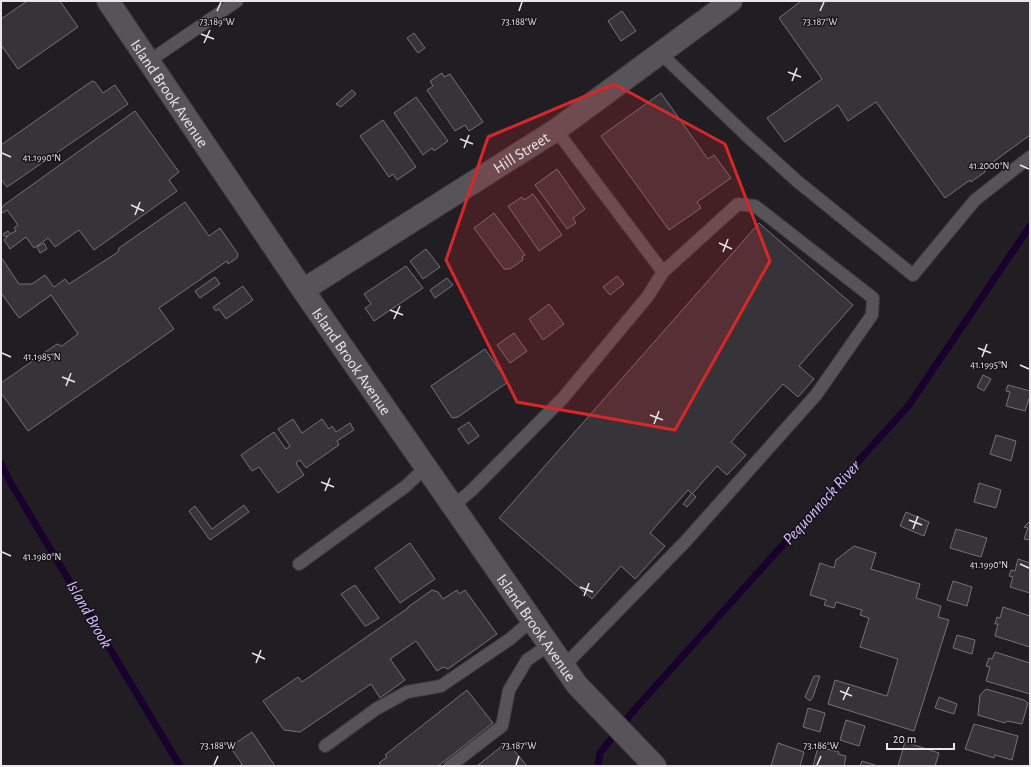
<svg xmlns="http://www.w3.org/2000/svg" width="1031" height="767" viewBox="0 0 1031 767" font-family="'Alegreya Sans',sans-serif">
<rect width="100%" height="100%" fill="#201e23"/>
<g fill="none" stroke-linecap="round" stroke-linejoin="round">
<path stroke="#19002d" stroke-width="7" d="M1 463 9 480 180 766
M598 766 600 753 635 709 909 405 1030 226"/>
</g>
<path fill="#363339" stroke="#747178" d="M27 1H60L78 27 18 69 1 45V19Z
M801 1H1030V135L985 168V172L971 182 970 180 945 198 876 102 848 121 838 105 785 142 767 118 822 79 779 18Z
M622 11 636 31 621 41 608 21Z
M414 33 425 48 418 53 407 38Z
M442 73 444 77 450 74 483 122 469 131 465 125 455 131 427 90 433 86 430 81Z
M92 81 95 82 103 93 115 85 128 104 7 187 1 179V145Z
M352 90 356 94 341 107 336 104Z
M661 93 708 159 714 155 731 178 697 202 701 208 669 230 601 136Z
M416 97 448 141 434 151 432 148 423 155 394 113Z
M135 111 179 172 169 180 177 191 94 250 79 230 55 247 48 238 34 248 26 237 10 249 4 240 9 235 5 237 3 234 8 231 10 234 16 231 14 228 18 225 7 210 3 213 1 210 4 205Z
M383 120 416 167 397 180 393 174 389 177 360 136Z
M557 169 585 209 573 218 576 223 567 229 535 185Z
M533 194 562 235 539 251 508 206 522 197 524 200Z
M185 202 209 236 220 228 238 254 237 258 228 264 227 261 159 308 174 329 28 431 1 393V383L57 344 62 346 78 334 51 295 19 318 1 293V257L19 284H32L45 275 54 287 65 279 69 284 118 252 119 248Z
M494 213 525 255 522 257 523 260 510 269H504L474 228Z
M759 223 853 305 799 366 814 379 798 397 783 384 731 442 746 455 727 475 717 466 692 494 688 490 650 533 665 546 635 579 621 566 592 599 499 518Z
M44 243 47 249 40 253 37 247Z
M426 249 440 267 423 279 410 261Z
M406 266 423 288 374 321 365 308 371 304 364 294Z
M617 276 624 284 610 295 603 287Z
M215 277 220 284 200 298 195 291Z
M447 278 453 285 435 298 430 290Z
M243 286 253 300 226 319 219 309 216 311 213 307Z
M549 304 564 324 543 340 529 319Z
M514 333 527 351 510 363 497 345Z
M485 349 508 382 458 417 452 418 431 386Z
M983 375 991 379 984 391 977 387Z
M1008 385 1030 391V396L1025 411 1006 406 1010 392 1006 391Z
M293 419 302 433 322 419 329 429 332 426 336 432 350 423 354 430 337 441 339 445 306 468 300 460 296 463 304 475 278 493 259 467 252 471 241 455 274 432 286 449 290 446 278 429Z
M469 422 479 436 468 444 458 429Z
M996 435 1016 441 1011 461 990 454Z
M979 483 1001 490 996 508 974 502Z
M692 493 696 497 687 507 683 504Z
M244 505 249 512 210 540 189 511 195 506 212 529Z
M906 512 929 522 924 536 900 526Z
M1030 521V540L1024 539 1028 528 1024 527Z
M956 529 987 538 981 557 950 548Z
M410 543 435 579 400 603 375 568Z
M854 546 876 553 871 569 920 584 916 598 941 606 938 617 949 620 914 731 828 704 835 680 887 696 898 659 860 647 869 618 860 615 862 610 836 602 834 608 824 605 826 600 810 595 820 563 834 568 836 560Z
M1018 559 1030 563V593L1010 587 1013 577 1009 576 1011 570 1015 571Z
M953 581 972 587 967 606 947 600Z
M355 585 379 618 366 626H365L341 594Z
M432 590 438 592 443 599 457 590 459 594 465 590 497 634 448 669 443 667 437 671 416 641 390 659 405 680 380 698 371 684 300 732 284 730 263 701 298 677 302 682 408 608V607Z
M1003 607 1030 616V647L995 636 998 624H995L997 617 1000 618Z
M957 635 975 640 972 654 953 648Z
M995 652 1030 663V694L986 681 990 667 986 666 989 658 992 659Z
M814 676H820L813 697 810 701 805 697Z
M986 689 1024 700 1028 703 1022 724 1007 721 1005 723 978 715 980 695Z
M467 690 493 723 438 766H381L379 763 387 757 385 755Z
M939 697 957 704 954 714 935 708Z
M808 708 825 713 820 732 803 727Z
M846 720 865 726 859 746 840 740Z
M974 724 1018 736 1012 760 995 755 994 758 965 749Z
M252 732 275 766H239L242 764 230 747Z
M507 742 527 766H477Z
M905 742 939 753 935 766H898Z
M778 743 804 752 800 766H771Z
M818 747 839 752 838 754 846 756 844 766H813Z
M862 761 878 766H860Z"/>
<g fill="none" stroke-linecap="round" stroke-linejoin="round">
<defs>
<path id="service" d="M660 53 746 135 797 181 913 275 975 200 1030 157
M149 61 237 1
M453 506 472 490 563 398 648 296 663 272 556 130
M299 564 406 486 426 467
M564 666 685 542 816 395 872 315 873 298 755 206 738 204 663 272
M325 746 376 709 407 692 441 686 510 639 532 620
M450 766 502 726 509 690 527 660 549 645"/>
<g id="minor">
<path id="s1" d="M108 1 303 290 577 685 655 766"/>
<path id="s2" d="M303 290 556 130 731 1"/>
</g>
</defs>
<use href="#service" stroke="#3b393e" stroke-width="14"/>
<use href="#minor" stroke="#3b393e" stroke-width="24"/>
<use href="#service" stroke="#565359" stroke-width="12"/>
<use href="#minor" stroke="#565359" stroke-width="22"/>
</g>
<path fill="#d62828" fill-opacity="0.2" stroke="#d62828" stroke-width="3" stroke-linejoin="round" d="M614 84 725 144 770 261 675 430 517 402 446 260 488 137Z"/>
<path fill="none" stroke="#e9e7eb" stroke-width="1.5" d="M217 11 221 2M519 11 522 2M820 11 824 2M201 34 214 39M204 43 210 30M788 72 801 77M792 81 797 68M460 139 473 144M464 148 469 135M2 153 11 157M1020 165 1029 169M131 205 144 211M135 215 140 202M719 243 732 249M723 252 728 239M390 310 403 315M394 319 400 306M978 348 991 353M2 353 11 357M982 357 987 344M1020 365 1029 369M62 377 75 382M66 386 71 373M650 415 663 420M654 424 659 411M321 482 334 487M325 491 330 478M909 520 922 525M913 529 918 516M2 552 11 556M1020 564 1029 568M580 587 593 592M584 596 589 583M252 653 265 659M256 663 261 650M840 691 852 696M843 700 849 687M214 765 218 756M516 765 519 756M817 765 821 756"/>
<g text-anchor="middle" stroke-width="3" stroke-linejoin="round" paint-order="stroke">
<g font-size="16" fill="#e9e7eb" stroke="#17151a">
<text dy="6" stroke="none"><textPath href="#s1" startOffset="111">Island Brook Avenue</textPath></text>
<text dy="6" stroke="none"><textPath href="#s2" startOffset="258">Hill Street</textPath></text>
<text dy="6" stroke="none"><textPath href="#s1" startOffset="435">Island Brook Avenue</textPath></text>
<text dy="6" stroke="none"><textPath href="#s1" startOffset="759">Island Brook Avenue</textPath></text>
</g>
<g font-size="17" font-style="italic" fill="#dabcfe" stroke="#17151a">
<text transform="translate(821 502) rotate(-48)" y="6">Pequonnock River</text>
<text transform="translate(90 614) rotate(60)" y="6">Island Brook</text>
</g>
</g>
<g font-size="10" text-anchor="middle" fill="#e9e7eb" stroke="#17151a" stroke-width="3" stroke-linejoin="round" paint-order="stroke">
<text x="217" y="25">73.189°W</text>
<text x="519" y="25">73.188°W</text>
<text x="820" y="25">73.187°W</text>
<text x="42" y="161">41.1990°N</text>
<text x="989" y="169">41.2000°N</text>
<text x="42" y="360">41.1985°N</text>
<text x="989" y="368">41.1995°N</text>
<text x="42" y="560">41.1980°N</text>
<text x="989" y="568">41.1990°N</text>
<text x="218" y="749">73.188°W</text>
<text x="519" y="749">73.187°W</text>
<text x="821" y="749">73.186°W</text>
</g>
<rect width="1031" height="767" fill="none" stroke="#e9e7eb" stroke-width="4"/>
<path d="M887 743v6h67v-6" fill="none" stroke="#e9e7eb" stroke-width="2"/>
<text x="893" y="743" font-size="12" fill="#e9e7eb" stroke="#17151a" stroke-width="3" paint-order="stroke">20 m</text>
</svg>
